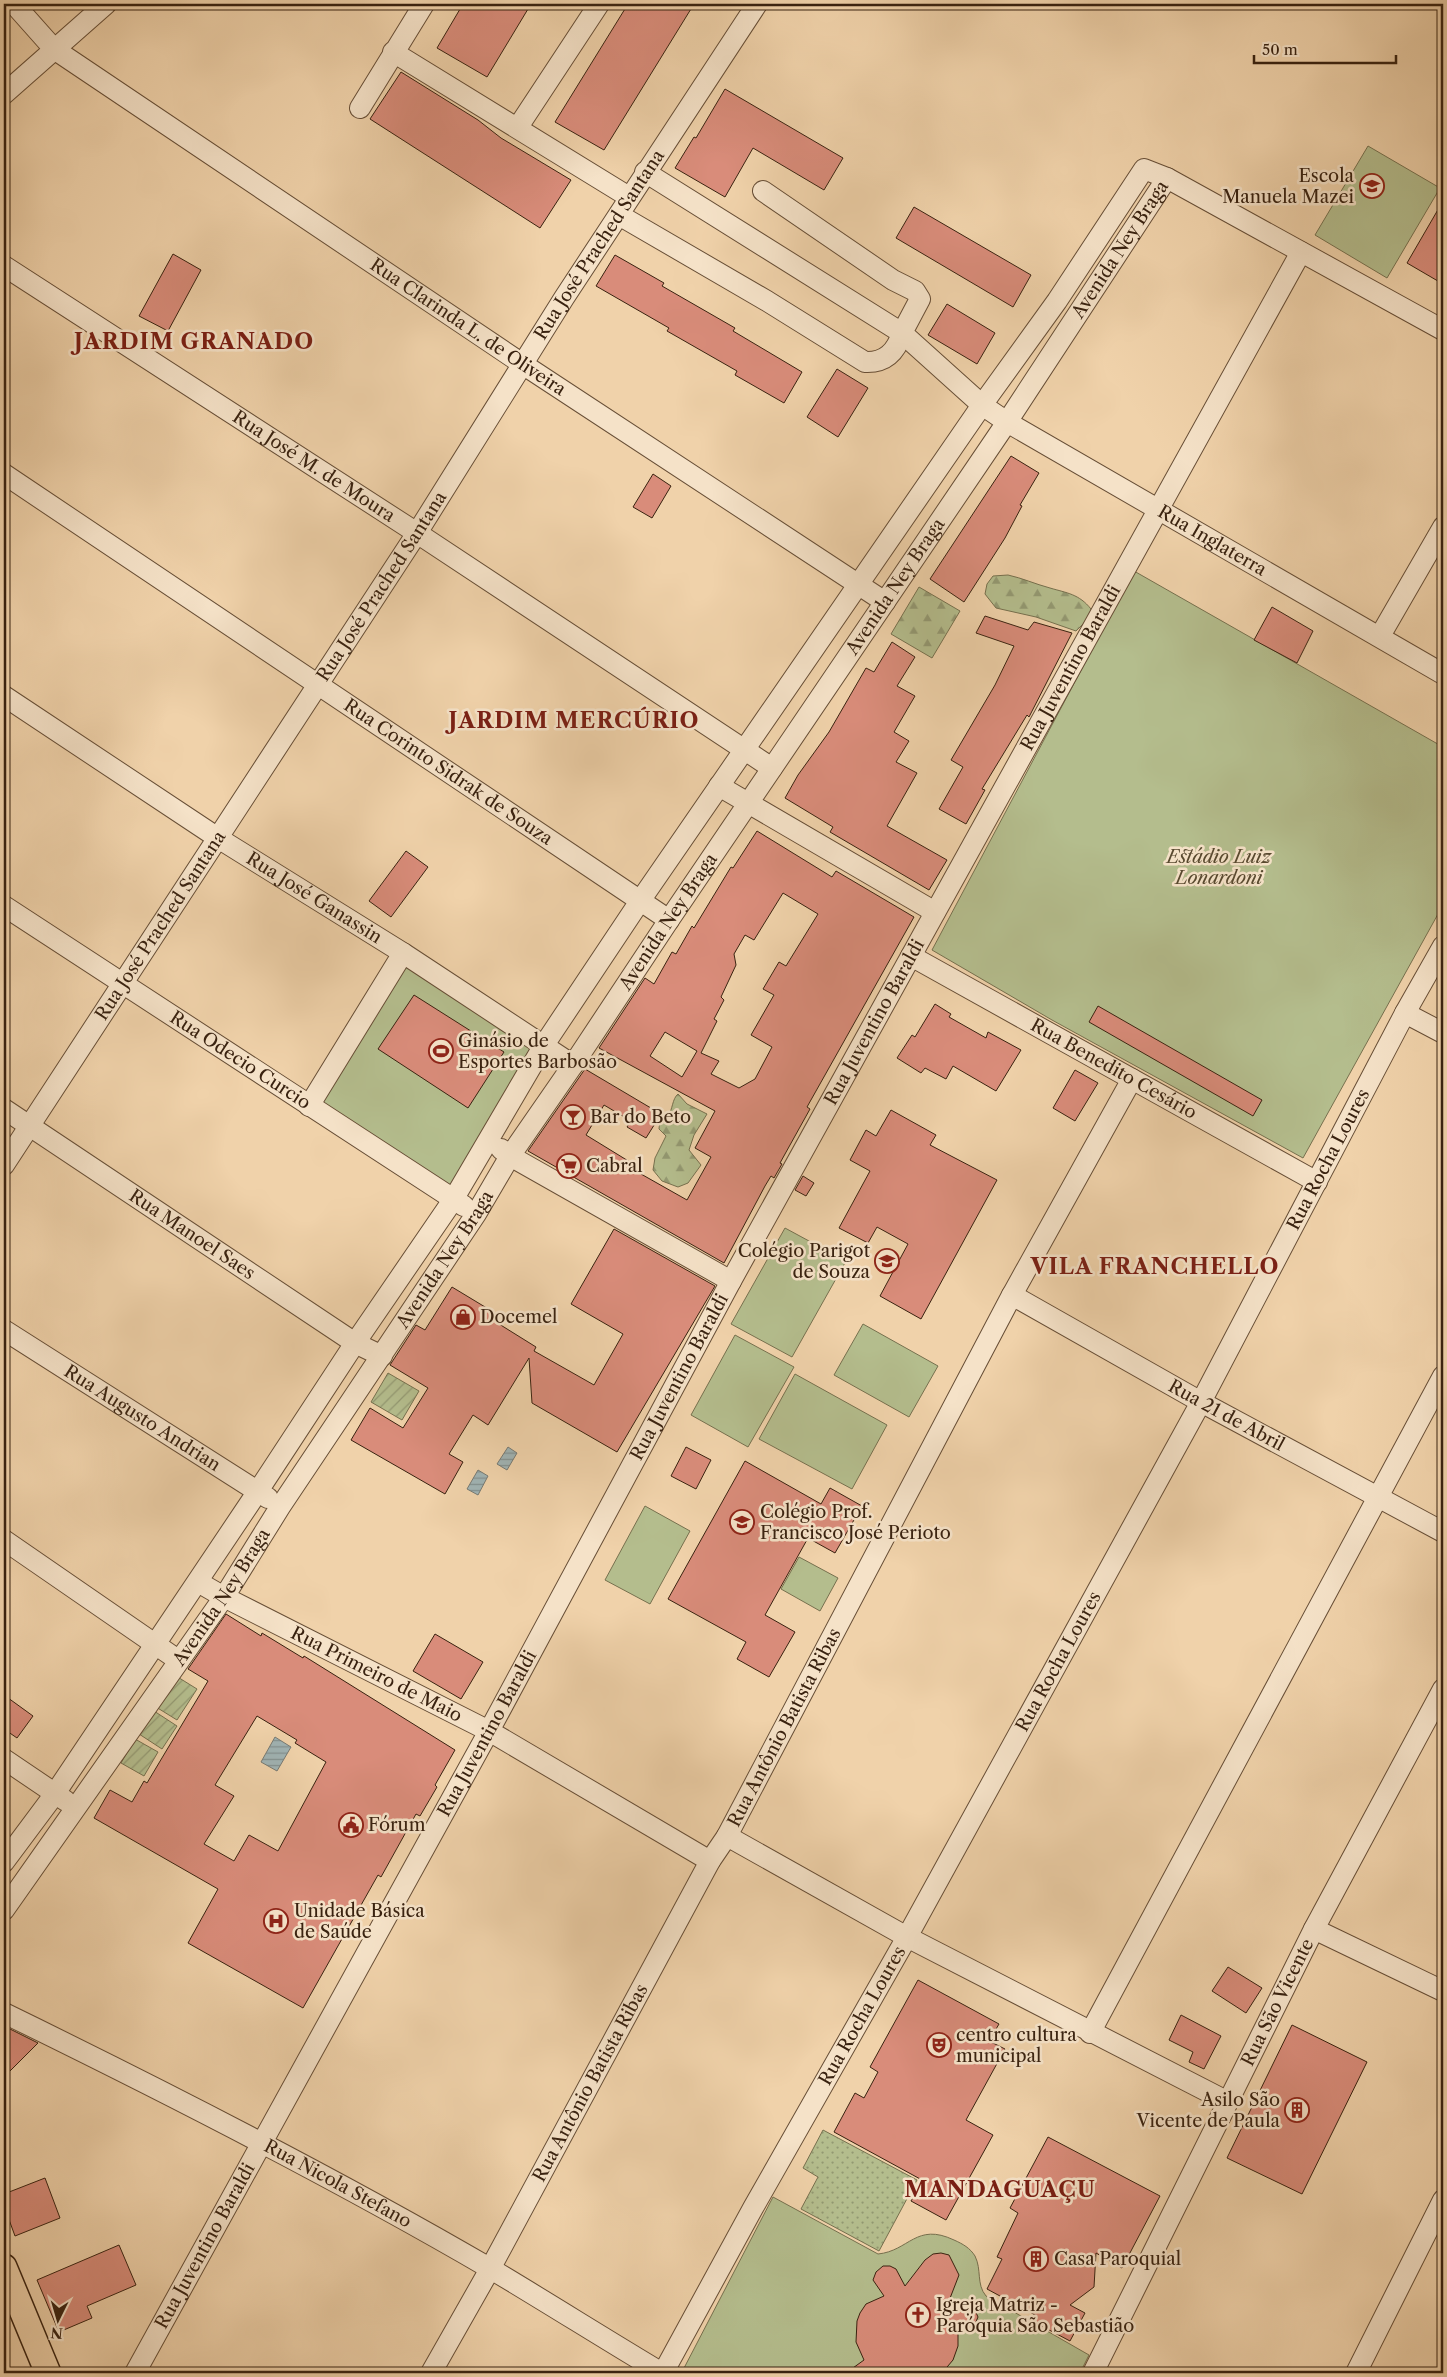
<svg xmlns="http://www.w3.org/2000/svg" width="1447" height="2377" viewBox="0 0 1447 2377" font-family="'Libre Caslon Text',serif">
<defs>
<pattern id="grass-dots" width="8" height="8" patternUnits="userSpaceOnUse" patternTransform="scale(1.25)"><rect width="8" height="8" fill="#b4bd8d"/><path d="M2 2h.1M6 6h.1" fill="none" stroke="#939972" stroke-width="1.8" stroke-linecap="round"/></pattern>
<pattern id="forest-firs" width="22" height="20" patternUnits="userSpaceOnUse" patternTransform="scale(1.25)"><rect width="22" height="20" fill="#b4bd8d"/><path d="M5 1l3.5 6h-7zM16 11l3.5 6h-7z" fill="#939972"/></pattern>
<pattern id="garden-furrows" width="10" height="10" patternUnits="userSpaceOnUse" patternTransform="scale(1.25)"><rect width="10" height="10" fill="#b4bd8d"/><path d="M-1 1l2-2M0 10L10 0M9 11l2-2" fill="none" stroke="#939972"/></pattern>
<pattern id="water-rules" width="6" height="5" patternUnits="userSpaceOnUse" patternTransform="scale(1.25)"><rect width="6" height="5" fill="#a0b4b5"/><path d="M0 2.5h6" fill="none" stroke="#839292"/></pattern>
</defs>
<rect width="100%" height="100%" fill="#f0d2aa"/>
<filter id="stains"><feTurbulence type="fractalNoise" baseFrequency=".004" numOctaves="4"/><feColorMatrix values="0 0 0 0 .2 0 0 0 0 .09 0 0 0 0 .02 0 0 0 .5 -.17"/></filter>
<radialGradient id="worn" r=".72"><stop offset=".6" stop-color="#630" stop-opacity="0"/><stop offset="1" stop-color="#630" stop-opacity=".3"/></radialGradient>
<path fill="url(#grass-dots)" stroke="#76704e" d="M823 2130 917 2180 879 2251 801 2209 818 2177 803 2168Z"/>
<path fill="url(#forest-firs)" stroke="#76704e" d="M1008 575C1022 578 1035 584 1050 588 1067 593 1079 594 1091 609L1089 618 1076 631 1036 617 996 608 985 594 987 584 993 576Z
M919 587 960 611 932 658 891 634Z
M678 1094 687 1104 707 1114 694 1135 689 1150 701 1165 688 1183 678 1187 662 1181 653 1170 655 1158 666 1136 659 1129C659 1122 664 1121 668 1116 673 1109 672 1099 678 1094Z"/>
<path fill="#b4bd8d" stroke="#76704e" d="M1368 146 1440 188 1387 278 1315 235Z
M1134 571 1443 747V905L1303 1158 1052 1020 932 950Z
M405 960 539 1046 450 1192 314 1105Z
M785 1228 846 1261 792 1357 731 1324Z
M863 1324 938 1366 909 1417 834 1375Z
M735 1335 794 1367 748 1447 691 1415Z
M795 1374 887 1425 852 1489 759 1439Z
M645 1506 690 1531 650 1604 605 1580Z
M799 1557 838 1578 820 1611 781 1589Z
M773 2197 878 2254C909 2251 916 2222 954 2240 963 2244 970 2248 975 2256 982 2270 976 2284 986 2296L1089 2355 1080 2373H688L683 2370Z"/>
<path fill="url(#garden-furrows)" stroke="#76704e" d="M388 1373 419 1391 402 1420 371 1402Z
M176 1676 197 1689 177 1720 156 1707Z
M154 1711 177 1726 162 1749 139 1734Z
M135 1739 158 1752 144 1776 121 1763Z"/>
<path fill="url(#water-rules)" stroke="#777a73" d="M508 1447 517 1453 507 1470 497 1464Z
M478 1470 488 1476 478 1495 467 1489Z
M275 1737 291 1747 277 1771 261 1762Z"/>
<path fill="#d98c7a" stroke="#392210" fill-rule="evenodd" d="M463 4H531L487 77 437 48Z
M628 4H694L604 150 555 122Z
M401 72 478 120 501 138 571 180 540 228 370 119Z
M725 89 843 158 824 190 753 148 725 197 675 168 694 137 696 138Z
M1443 201V284L1407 263Z
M914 207 1031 275 1013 307 896 238Z
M173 254 201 270 168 331 139 316Z
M615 255 664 283 662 286 735 328 733 331 802 372 784 403 735 375 737 371 667 331 669 328 596 286Z
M947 304 995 333 977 364 928 335Z
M837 369 868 388 838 437 807 417Z
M1011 456 1039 473 1020 505 1022 506 1005 538 964 602 930 579Z
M653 474 671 486 652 518 633 507Z
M1272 607 1313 631 1297 663 1254 640Z
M985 616 1028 630 1034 622 1072 633 1029 717 1027 715 982 789 985 790 966 824 939 809 963 767 951 760 995 685 1014 646 976 633Z
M892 642 915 657 897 686 915 696 894 732 909 741 896 762 917 773 887 826 947 860 929 890 830 832 833 827 785 798 798 775 829 732 866 668 874 672Z
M757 831 832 877 836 871 914 917 807 1107 810 1109 780 1163 782 1164 774 1178 771 1176 765 1186 724 1263 528 1151 585 1069 661 1114 646 1138 627 1127 631 1121 604 1105 586 1135 643 1170 641 1174 687 1200 711 1157 695 1148 715 1111 599 1048 645 978 654 984 672 952 676 954 692 926 694 928 731 867 733 868ZM783 893 818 914 786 966 779 962 763 989 774 995 751 1035 772 1047 755 1079 739 1088 711 1074 719 1061 701 1053 717 1021 714 1019 724 1000 721 997 736 965 734 954 745 935 754 940ZM665 1032 697 1051 682 1077 650 1056Z
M406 851 428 867 391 917 369 901Z
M414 995 504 1052 468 1108 378 1049Z
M935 1004 951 1014 949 1017 986 1038 988 1032 1021 1050 996 1091 953 1066 946 1079 925 1068 921 1073 897 1058 912 1035 915 1037Z
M1098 1006 1262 1100 1253 1116 1089 1022Z
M1075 1070 1098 1083 1075 1121 1053 1108Z
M891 1110 936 1135 930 1145 997 1180 921 1319 880 1296 908 1244 877 1227 868 1243 839 1228 870 1171 850 1160 866 1130 876 1136Z
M803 1176 814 1183 806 1196 795 1190Z
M614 1229 715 1286 617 1452 532 1403 529 1358 488 1425 473 1415 449 1454 463 1462 445 1494 351 1440 370 1408 403 1428 428 1388 390 1365 416 1325 425 1330 452 1287 495 1313 491 1319 536 1347 534 1351 594 1385 623 1334 571 1304Z
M686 1447 711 1460 696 1489 671 1476Z
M745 1461 821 1504 830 1488 862 1506 835 1553 808 1538 765 1615 795 1632 769 1677 737 1659 746 1642 668 1599Z
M226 1614 261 1636 262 1633 303 1658 304 1656 455 1750 435 1785 437 1787 420 1816 416 1814 381 1877 378 1875 303 2008 188 1943 218 1889 94 1818 110 1790 132 1802 144 1781 147 1783 208 1681 188 1669ZM257 1716 297 1740 295 1743 326 1762 278 1851 249 1835 234 1861 204 1844 234 1796 215 1785Z
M435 1634 483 1662 461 1699 413 1671Z
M4 1695 33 1716 17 1738 4 1729Z
M1228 1967 1262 1988 1246 2013 1212 1991Z
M918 1980 999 2024 989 2041 1005 2049 966 2120 993 2135 946 2220 911 2201 922 2180 834 2132 855 2093 864 2098 878 2072 870 2067Z
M1181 2015 1221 2036 1204 2069 1189 2062 1193 2052 1169 2040Z
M1292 2025 1367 2062 1302 2194 1227 2158Z
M4 2026 38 2043 4 2077Z
M1048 2137 1160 2196 1122 2268 1096 2253 1094 2287 1070 2305 1085 2313 1070 2341 1034 2322 1037 2316 987 2289 1002 2259 997 2257 1018 2213 1010 2208Z
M45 2178 60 2218 15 2236 4 2206V2194Z
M119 2245 136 2285 87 2306 92 2318 59 2332 37 2280Z
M941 2253 949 2255 959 2275 947 2306 974 2308 978 2317 973 2329 958 2333V2346L953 2360 942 2373H846L864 2360 856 2342 857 2321 860 2313 866 2304 884 2296 873 2280 876 2272 883 2266H890L896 2269 905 2286 925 2260 933 2254Z"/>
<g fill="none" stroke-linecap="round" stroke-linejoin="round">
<defs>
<g id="minor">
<path id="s1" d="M14 4 54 49 524 365 885 602"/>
<path d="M393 52 629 197"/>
<path d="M4 94 106 4"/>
<path d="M360 108 424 4"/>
<path d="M518 127 599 4"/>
<path id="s2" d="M763 191 893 280 915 291 920 299 902 333 982 405 1007 422 1443 674"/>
<path d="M619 215 767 301 865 362C885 363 896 352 902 333L645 172"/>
<path id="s3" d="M4 266 417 533 772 768"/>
<path id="s4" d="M4 474 669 920"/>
<path d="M1380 636 1443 527"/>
<path id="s5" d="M4 696 218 838 403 953 573 1065"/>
<path d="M719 786 935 912"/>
<path id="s6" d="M4 906 464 1206"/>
<path id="s7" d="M911 956 1317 1182"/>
<path d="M1405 1013 1443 1033"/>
<path d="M309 1106 403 953"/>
<path id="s8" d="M4 1109 355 1343 382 1356"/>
<path d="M501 1149 510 1156 731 1281"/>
<path id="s9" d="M4 1165 417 533 564 298 757 4"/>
<path id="s10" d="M1012 1295 1201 1402 1443 1532"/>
<path id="s11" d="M4 1330 268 1498"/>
<path d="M4 1540 178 1660"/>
<path id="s12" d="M198 1582 224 1597 489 1731 710 1861"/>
<path d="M4 1759 66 1801"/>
<path d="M727 1836 907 1937 1228 2102"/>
<path d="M4 1862 54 1795 258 1491 355 1343 453 1200 544 1045 640 901 982 405 1057 301 1144 169 1167 178 1443 330"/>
<path id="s13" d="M4 1910 224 1597 280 1507 476 1214 510 1156 573 1065 669 920 1007 422 1167 178"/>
<path d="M1314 1929 1443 1991"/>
<path id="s14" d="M4 2013C168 2093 333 2177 491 2269 548 2303 605 2339 662 2373"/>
<path d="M1090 2033 1443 1376"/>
<path id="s15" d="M135 2373 489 1731 731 1281 1301 252"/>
<path id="s16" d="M431 2373 490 2269 710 1861 727 1836 1012 1295 1132 1079"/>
<path id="s17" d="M663 2373 753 2208 907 1937 1201 1402 1405 1013 1443 946"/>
<path id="s18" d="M1093 2373 1314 1929 1443 1689"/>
<path d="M1356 2373 1443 2200"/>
</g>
<path id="major" d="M4 2267 48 2373"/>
</defs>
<use href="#minor" stroke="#674e36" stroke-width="22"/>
<use href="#major" stroke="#392210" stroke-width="28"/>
<use href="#minor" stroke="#f5e2c8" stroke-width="20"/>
<use href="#major" stroke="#f0d2aa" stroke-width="25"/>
</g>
<defs>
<symbol id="school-ring" viewBox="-11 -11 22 22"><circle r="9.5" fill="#f5e2c8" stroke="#8f2418" stroke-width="1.5"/><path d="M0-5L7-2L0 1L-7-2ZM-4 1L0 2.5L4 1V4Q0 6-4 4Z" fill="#8f2418"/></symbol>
<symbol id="stadium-ring" viewBox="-11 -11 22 22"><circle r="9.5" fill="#f5e2c8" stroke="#8f2418" stroke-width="1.5"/><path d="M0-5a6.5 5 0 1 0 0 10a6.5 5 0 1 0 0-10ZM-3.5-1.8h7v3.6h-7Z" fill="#8f2418"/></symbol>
<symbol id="bar-ring" viewBox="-11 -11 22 22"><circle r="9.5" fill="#f5e2c8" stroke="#8f2418" stroke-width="1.5"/><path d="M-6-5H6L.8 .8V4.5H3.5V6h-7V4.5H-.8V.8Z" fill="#8f2418"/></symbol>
<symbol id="supermarket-ring" viewBox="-11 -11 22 22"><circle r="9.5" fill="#f5e2c8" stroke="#8f2418" stroke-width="1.5"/><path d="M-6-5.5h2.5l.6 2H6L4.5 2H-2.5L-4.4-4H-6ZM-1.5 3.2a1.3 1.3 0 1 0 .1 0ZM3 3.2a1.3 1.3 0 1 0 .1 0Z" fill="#8f2418"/></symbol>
<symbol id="shop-ring" viewBox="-11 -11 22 22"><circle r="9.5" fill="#f5e2c8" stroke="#8f2418" stroke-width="1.5"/><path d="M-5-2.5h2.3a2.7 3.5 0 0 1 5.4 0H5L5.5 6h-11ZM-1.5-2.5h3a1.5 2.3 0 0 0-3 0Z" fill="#8f2418"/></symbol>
<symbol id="civic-ring" viewBox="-11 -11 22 22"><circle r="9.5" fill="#f5e2c8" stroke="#8f2418" stroke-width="1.5"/><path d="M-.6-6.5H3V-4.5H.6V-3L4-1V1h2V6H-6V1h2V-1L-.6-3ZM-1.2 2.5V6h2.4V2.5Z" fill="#8f2418"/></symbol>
<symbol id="hospital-ring" viewBox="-11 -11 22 22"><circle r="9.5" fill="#f5e2c8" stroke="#8f2418" stroke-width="1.5"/><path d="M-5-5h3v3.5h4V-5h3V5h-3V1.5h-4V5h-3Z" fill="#8f2418"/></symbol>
<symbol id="theatre-ring" viewBox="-11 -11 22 22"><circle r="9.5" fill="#f5e2c8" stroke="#8f2418" stroke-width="1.5"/><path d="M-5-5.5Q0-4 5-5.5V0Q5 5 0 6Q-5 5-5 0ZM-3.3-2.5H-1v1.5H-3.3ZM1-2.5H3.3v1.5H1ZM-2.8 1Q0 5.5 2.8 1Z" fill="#8f2418"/></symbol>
<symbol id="building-ring" viewBox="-11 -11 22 22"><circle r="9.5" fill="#f5e2c8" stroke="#8f2418" stroke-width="1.5"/><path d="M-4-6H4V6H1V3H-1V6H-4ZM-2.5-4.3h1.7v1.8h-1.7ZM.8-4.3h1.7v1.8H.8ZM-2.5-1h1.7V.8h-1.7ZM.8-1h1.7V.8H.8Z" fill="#8f2418"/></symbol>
<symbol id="church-ring" viewBox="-11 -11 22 22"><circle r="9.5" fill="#f5e2c8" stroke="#8f2418" stroke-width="1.5"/><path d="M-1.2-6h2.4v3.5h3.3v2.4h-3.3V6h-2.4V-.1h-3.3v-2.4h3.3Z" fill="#8f2418"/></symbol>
</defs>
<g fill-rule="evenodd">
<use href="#school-ring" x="1358" y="172" width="28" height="28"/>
<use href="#stadium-ring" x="427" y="1037" width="28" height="28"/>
<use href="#bar-ring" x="559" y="1103" width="28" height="28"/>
<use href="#supermarket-ring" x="555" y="1152" width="28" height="28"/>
<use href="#school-ring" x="873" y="1247" width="28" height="28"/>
<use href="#shop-ring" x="449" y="1303" width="28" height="28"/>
<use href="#school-ring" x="728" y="1508" width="28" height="28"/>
<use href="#civic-ring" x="337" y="1811" width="28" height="28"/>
<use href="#hospital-ring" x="262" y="1907" width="28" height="28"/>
<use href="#theatre-ring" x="925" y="2031" width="28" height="28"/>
<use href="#building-ring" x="1283" y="2096" width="28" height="28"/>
<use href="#building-ring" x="1022" y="2245" width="28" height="28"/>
<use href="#church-ring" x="904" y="2301" width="28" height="28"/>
</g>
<g text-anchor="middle" stroke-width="5" stroke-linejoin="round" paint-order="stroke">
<g font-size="18" fill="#392210" stroke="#f5e2c8" text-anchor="start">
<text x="1354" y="182" text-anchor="end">Escola<tspan x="1354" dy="21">Manuela Mazei</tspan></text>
<text x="458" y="1047">Ginásio de<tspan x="458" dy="21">Esportes Barbosão</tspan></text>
<text x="590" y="1123">Bar do Beto</text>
<text x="586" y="1172">Cabral</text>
<text x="870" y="1257" text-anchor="end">Colégio Parigot<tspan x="870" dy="21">de Souza</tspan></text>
<text x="480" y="1323">Docemel</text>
<text x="760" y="1518">Colégio Prof.<tspan x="760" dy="21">Francisco José Perioto</tspan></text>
<text x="368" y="1831">Fórum</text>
<text x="294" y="1917">Unidade Básica<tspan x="294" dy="21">de Saúde</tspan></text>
<text x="956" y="2041">centro cultura<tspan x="956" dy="21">municipal</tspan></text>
<text x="1280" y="2106" text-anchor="end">Asilo São<tspan x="1280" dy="21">Vicente de Paula</tspan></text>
<text x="1054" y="2265">Casa Paroquial</text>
<text x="936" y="2311">Igreja Matriz -<tspan x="936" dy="21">Paróquia São Sebastião</tspan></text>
</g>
<g font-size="18" fill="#392210" stroke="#f5e2c8">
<text dy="6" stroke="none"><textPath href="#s9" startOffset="1096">Rua José Prached Santana</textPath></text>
<text dy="6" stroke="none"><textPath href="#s13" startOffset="2001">Avenida Ney Braga</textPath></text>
<text dy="6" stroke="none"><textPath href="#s1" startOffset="559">Rua Clarinda L. de Oliveira</textPath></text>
<text dy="6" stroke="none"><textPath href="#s3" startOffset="369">Rua José M. de Moura</textPath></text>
<text dy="6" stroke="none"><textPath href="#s2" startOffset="605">Rua Inglaterra</textPath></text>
<text dy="6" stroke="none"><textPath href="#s9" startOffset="691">Rua José Prached Santana</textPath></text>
<text dy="6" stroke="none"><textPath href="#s13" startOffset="1596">Avenida Ney Braga</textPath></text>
<text dy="6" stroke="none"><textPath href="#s15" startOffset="1945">Rua Juventino Baraldi</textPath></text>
<text dy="6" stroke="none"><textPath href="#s4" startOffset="535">Rua Corinto Sidrak de Souza</textPath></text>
<text dy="6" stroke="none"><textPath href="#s5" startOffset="370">Rua José Ganassin</textPath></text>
<text dy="6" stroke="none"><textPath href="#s13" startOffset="1191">Avenida Ney Braga</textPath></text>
<text dy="6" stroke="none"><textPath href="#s9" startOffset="286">Rua José Prached Santana</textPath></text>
<text dy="6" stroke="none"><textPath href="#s15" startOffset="1540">Rua Juventino Baraldi</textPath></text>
<text dy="6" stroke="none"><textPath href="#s6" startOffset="282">Rua Odecio Curcio</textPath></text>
<text dy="6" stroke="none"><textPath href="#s7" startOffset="232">Rua Benedito Cesário</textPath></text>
<text dy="6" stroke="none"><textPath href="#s17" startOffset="1384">Rua Rocha Loures</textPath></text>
<text dy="6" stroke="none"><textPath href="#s8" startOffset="226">Rua Manoel Saes</textPath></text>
<text dy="6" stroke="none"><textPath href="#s13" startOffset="786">Avenida Ney Braga</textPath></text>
<text dy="6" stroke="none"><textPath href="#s15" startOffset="1135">Rua Juventino Baraldi</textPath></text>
<text dy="6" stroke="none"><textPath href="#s10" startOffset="246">Rua 21 de Abril</textPath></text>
<text dy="6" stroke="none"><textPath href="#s11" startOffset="164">Rua Augusto Andrian</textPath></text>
<text dy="6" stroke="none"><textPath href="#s13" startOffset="381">Avenida Ney Braga</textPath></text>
<text dy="6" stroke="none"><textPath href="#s17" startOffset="814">Rua Rocha Loures</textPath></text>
<text dy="6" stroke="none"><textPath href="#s12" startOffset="201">Rua Primeiro de Maio</textPath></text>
<text dy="6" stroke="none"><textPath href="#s16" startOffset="736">Rua Antônio Batista Ribas</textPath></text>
<text dy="6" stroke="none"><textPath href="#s15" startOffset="730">Rua Juventino Baraldi</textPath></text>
<text dy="6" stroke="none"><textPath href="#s18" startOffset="414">Rua São Vicente</textPath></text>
<text dy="6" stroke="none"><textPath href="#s17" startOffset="409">Rua Rocha Loures</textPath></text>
<text dy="6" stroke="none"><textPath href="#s16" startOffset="331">Rua Antônio Batista Ribas</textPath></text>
<text dy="6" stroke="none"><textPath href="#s14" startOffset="375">Rua Nicola Stefano</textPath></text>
<text dy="6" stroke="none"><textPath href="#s15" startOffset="145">Rua Juventino Baraldi</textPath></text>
</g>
<g font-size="18" font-style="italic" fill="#58492f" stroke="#f5e2c8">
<text x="1219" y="863">Estádio Luiz<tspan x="1219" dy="21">Lonardoni</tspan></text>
</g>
<g font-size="22" font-weight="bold" letter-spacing="1" fill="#7a1f14" stroke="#f5e2c8">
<text x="194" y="349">JARDIM GRANADO</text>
<text x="574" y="728">JARDIM MERCÚRIO</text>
<text x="1155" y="1274">VILA FRANCHELLO</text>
<text x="1000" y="2197">MANDAGUAÇU</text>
</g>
</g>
<rect width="1447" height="2377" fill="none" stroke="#f0d2aa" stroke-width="20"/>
<rect x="5" y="5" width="1437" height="2367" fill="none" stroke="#392210" stroke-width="2.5"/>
<rect x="10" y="10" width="1427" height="2357" fill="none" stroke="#392210"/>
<g transform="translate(58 2320) rotate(185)" stroke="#f5e2c8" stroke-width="4" paint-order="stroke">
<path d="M0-4L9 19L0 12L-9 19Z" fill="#392210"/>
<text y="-8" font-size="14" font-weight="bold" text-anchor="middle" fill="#392210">N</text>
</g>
<path d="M1254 55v8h142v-8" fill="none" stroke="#392210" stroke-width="2.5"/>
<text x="1262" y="55" font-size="15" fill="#392210" stroke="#f5e2c8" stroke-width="4" paint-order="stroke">50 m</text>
<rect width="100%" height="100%" filter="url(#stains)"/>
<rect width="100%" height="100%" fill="url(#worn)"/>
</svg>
